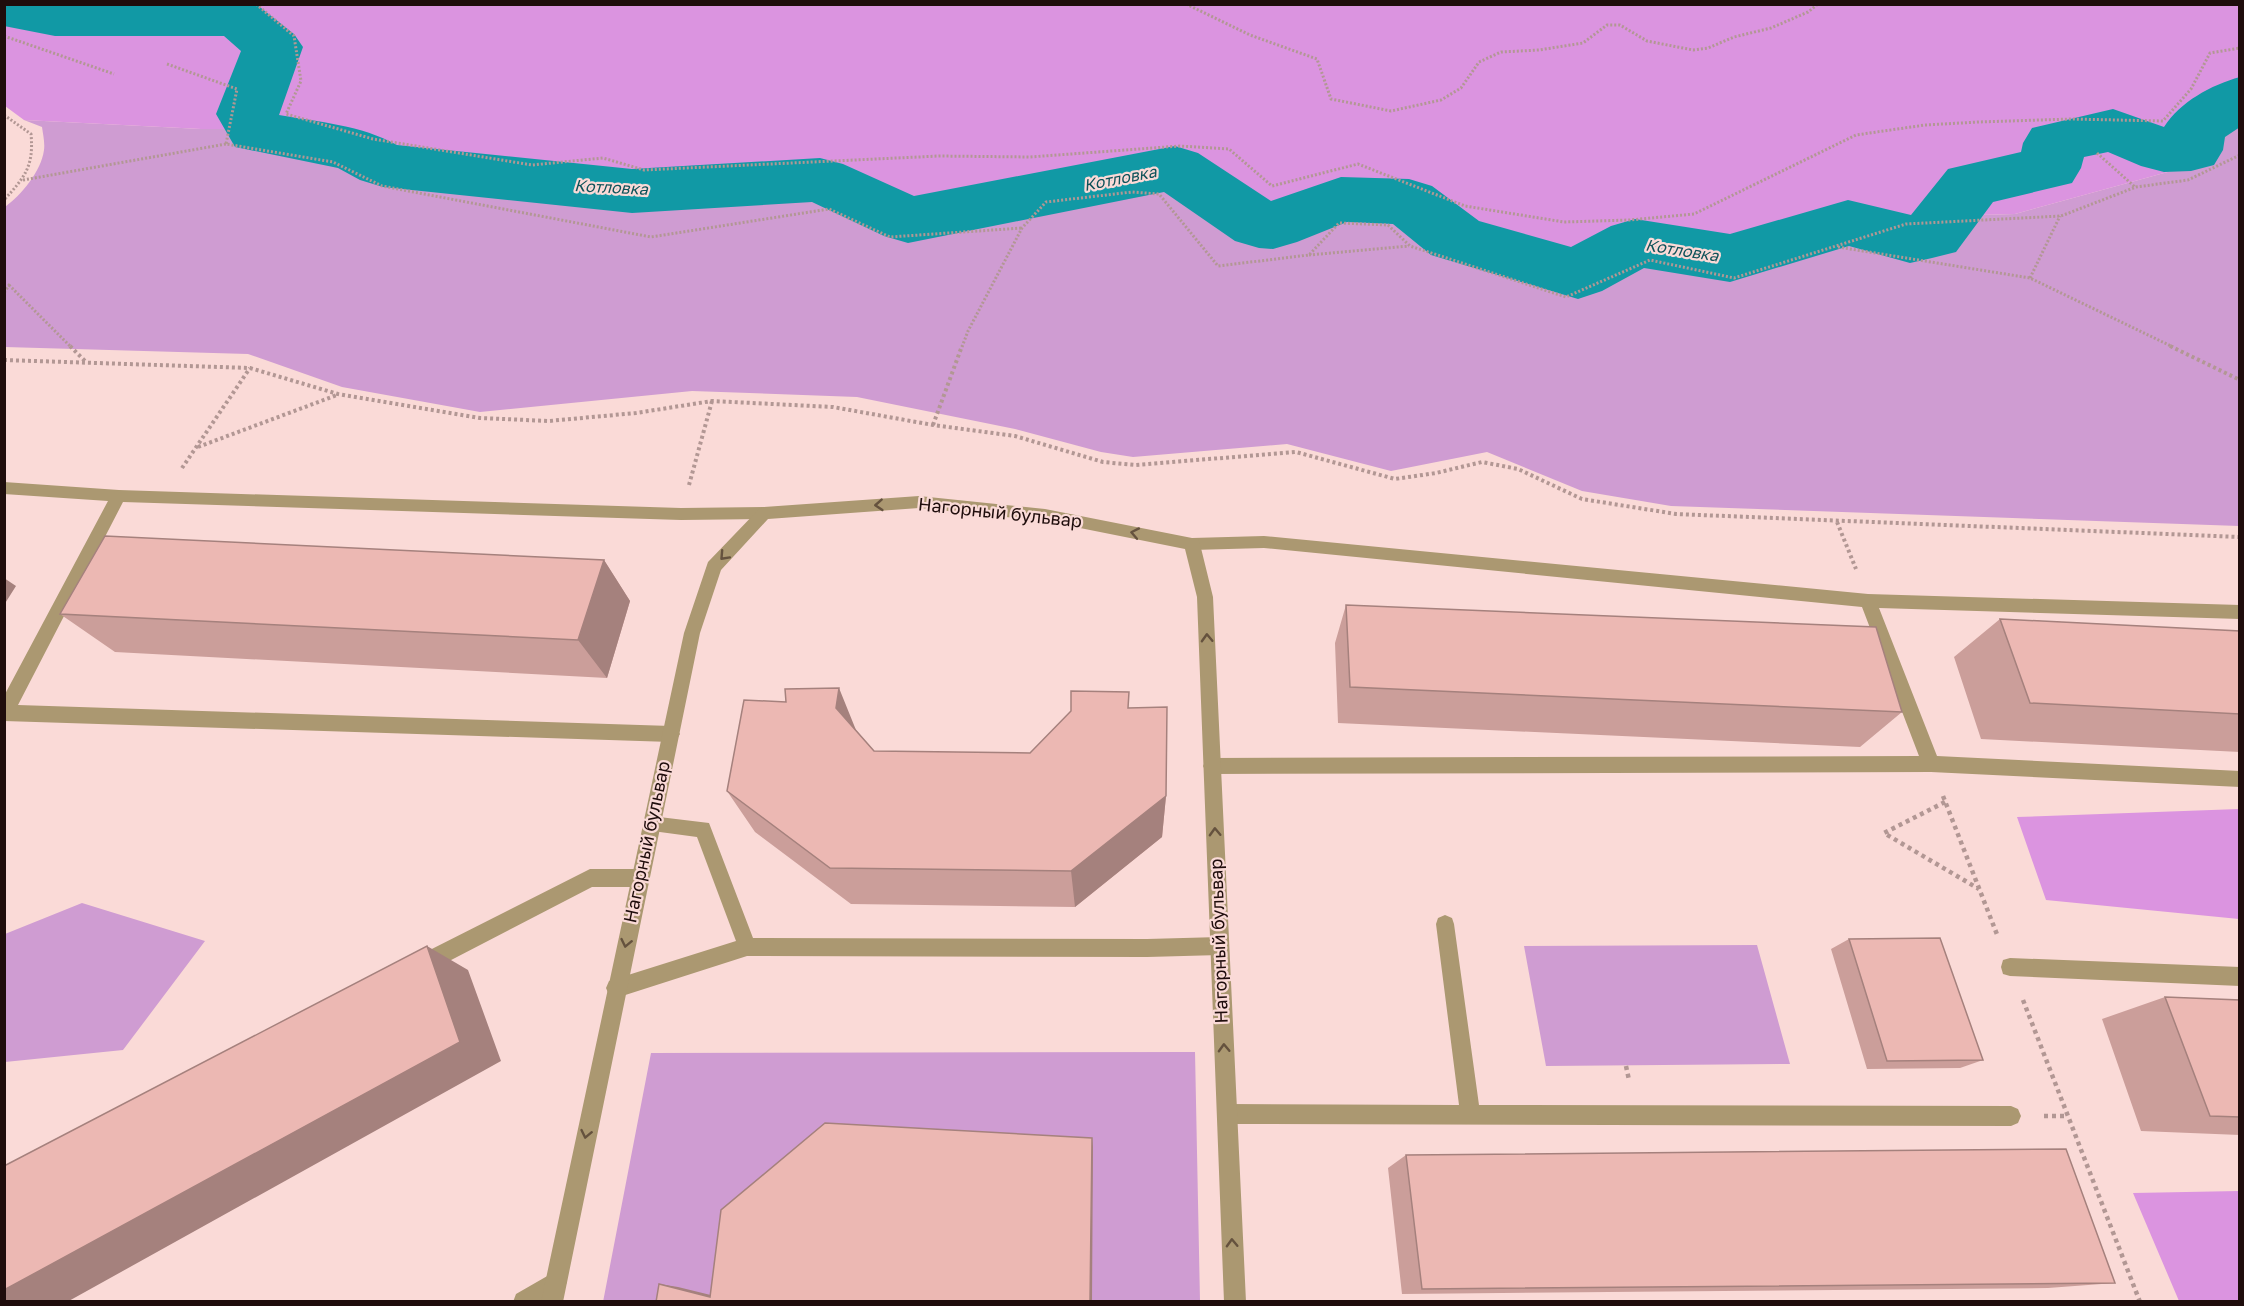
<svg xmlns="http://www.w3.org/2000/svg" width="2244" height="1306" viewBox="0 0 2244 1306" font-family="'Golos Text',sans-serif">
<rect width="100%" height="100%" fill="#fadad7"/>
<path fill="#cf9cd2" d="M2239 92V526L1671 506 1582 491 1487 452 1391 471 1287 444 1133 457 1101 452 1015 429 857 397 692 391 480 412 342 387 248 354 5 347V207C21 195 41 172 44 150 45 143 43 134 42 127L24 120 201 129H263L361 148 387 160 633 186 822 175 927 210 1046 183 1177 162 1260 216 1341 193 1412 194 1472 240 1572 269 1633 237 1723 254 1839 219 2015 214 2175 170 2190 123Z
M82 903 205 941 123 1050 5 1062V934Z
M1757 945 1790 1064 1546 1066 1524 946Z
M1195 1052 1200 1301 603 1302 651 1053Z"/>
<path fill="#db94e0" d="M5 4H2239L2240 92 2190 123 2175 170 2015 214 1839 219 1723 254 1633 237 1572 269 1472 240 1412 194 1341 193 1260 216 1177 162 1046 183 927 210 822 175 633 186 387 160 361 148 263 129H201L24 120 5 106Z
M2239 809V919L2046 900 2017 817Z
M2239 1191V1301H2179L2133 1193Z"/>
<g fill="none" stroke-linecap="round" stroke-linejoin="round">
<path fill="#1199a5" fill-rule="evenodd" d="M4 4H256L294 34 303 47 279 115C319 122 361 125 397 145L632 169 820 158 843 164 914 196 1175 146 1198 153 1271 201 1341 177 1409 179 1432 186 1479 221 1571 247 1611 226 1635 219 1730 234 1848 200 1911 215 1948 169 2021 152 2023 143 2032 128 2113 109 2164 127C2180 102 2211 85 2240 77V127L2225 137 2223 150 2214 165 2191 171 2164 172 2141 166 2108 152 2084 157 2081 168 2072 183 1993 202 1956 252 1932 258 1910 263 1849 246 1730 282 1644 268 1602 291 1578 299 1431 255 1393 224 1347 222 1297 242 1273 249 1259 248 1235 241 1164 192 908 243 884 236 812 202 632 213 383 187 360 180 338 168 235 147 216 114 241 51 224 36H55L4 26Z"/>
<path stroke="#b29794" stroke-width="3" stroke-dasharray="2 2" stroke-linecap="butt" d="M256 4 294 36 301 81 286 114 373 139 532 165 603 158 644 170 939 156 1030 157 1180 146 1229 149 1272 186 1358 164 1465 206 1564 222 1630 220 1694 214 1856 135 1925 125 1979 122 2071 119 2163 121 2191 89 2210 53 2240 48
M1186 4 1250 35 1317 59 1331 99 1391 111 1441 100 1461 88 1479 62 1501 52 1539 50 1583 43 1607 25H1620L1647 41 1693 50 1708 48 1734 37 1771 28 1808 12 1818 4
M4 36 114 74
M167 64 237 89 226 144 333 162 382 186 651 237 829 209 890 237 1022 228
M4 115 31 134C34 166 25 177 4 200
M2097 153 2135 187
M23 180 226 144
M1838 247 2030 278 2173 347
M1309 255 1409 246
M2030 278 2060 216
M4 285H9L4 293
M9 285 71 347
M962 347 968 331 1022 228 1046 202 1132 192 1159 194 1218 266 1309 255 1339 223 1388 225 1410 246 1566 297 1650 260 1734 278 1906 224 2061 216 2136 187 2188 180 2240 155"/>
<path stroke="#b29794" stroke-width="4" stroke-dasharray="3 3" stroke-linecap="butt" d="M70 346 87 363
M2170 346 2240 380
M4 360 250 368 338 394 480 418 549 421 636 413 712 401 833 407 933 425 1015 436 1103 462 1135 465 1296 452 1395 479 1436 473 1482 462 1518 469 1582 499 1676 514 2240 537
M933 425 962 346
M198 447 337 395
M182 468 250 368
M689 485 712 401
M1837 522 1856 569"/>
<path stroke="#b29794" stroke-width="4.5" stroke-dasharray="4 4" stroke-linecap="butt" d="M1943 796 1998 937
M1945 802 1884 833 1979 889
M2023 1000 2140 1302
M1626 1066 1629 1080
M2044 1116H2067"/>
<path fill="#ab9871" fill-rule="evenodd" d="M4 482 119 490 681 508 764 507 769 509 772 513 769 517 764 519 681 520 123 502 18 705 671 726 677 729 680 734 677 739 671 742 4 721V696L108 501 4 494Z
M1264 536 1868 594 2240 605V619L1879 608 1937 756 2240 771V787L1931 772 1212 774 1206 772 1203 766 1206 760 1212 758 1919 756 1862 607 1264 548 1192 550 1186 549 1184 544 1186 539 1192 538Z
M651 816 709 823 753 938 1147 939 1220 937 1227 939 1229 946 1227 953 1220 955 1147 957 747 956 616 998 609 995 606 988 609 981 736 941 697 837 645 830 642 824 645 818Z
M590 869H640L646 872 649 878 646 884 640 887H592L428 972 421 974 414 972 412 965 414 958Z
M1445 915 1452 918 1454 924 1479 1105 2011 1106 2018 1109 2021 1116 2018 1123 2011 1126 1227 1124 1220 1121 1217 1114 1220 1107 1227 1104 1459 1105 1436 924 1438 918Z
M2010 958 2240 967V986L2010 976 2003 974 2001 967 2003 960Z
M556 1271 564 1274 567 1282C558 1304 533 1302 513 1302L516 1294Z"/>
<path fill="#ab9871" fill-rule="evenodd" d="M919 496 1045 509 1192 538 1198 539 1200 544 1213 597 1246 1302H1224L1197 597 1185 549 1045 521 919 508 768 519 721 570 700 633 563 1302H541L684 633 708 562 759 509 764 507Z"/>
</g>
<path fill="#cb9e9a" d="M604 560 630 601 607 678 115 652 60 614Z
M1346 605 1902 712 1860 747 1338 723 1335 643Z
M2000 619 2240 631V752L1981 739 1954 657Z
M786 702 857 731 874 751 1030 753 1129 708 1166 796 1162 837 1075 907 851 904 755 832 727 791Z
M1849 939 1983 1060 1960 1068 1867 1069 1831 949Z
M2165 997 2240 1000V1135L2141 1131 2102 1019Z
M1406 1155 2115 1283 2048 1288 1402 1294 1388 1168Z"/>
<path fill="#a5817d" d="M604 560 630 601 607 678 578 640Z
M4 578 16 586 4 605Z
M839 688 858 735 836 708Z
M1166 796 1162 837 1075 907 1071 871Z
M427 946 468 970 501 1061 67 1302H4V1290Z
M1092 1138 1093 1147 1092 1302H1090Z
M659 1284 678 1287 727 1299 710 1297Z"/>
<path fill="#ecb8b3" stroke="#a5817d" stroke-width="1.5" d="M105 536 604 560 578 640 60 614Z
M1346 605 1876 627 1902 712 1350 687Z
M2000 619 2240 631V714L2030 703Z
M839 688 836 708 874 751 1030 753 1071 711V691L1129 692 1128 708 1167 707 1166 796 1071 871 830 868 727 791 744 700 786 702 785 689Z
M1940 938 1983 1060 1887 1061 1849 939Z
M427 946 460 1042 4 1290V1166Z
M2165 997 2240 1000V1117L2210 1116Z
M825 1123 1092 1138 1090 1302H656L659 1284 710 1297 721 1210Z
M2066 1149 2115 1283 1422 1289 1406 1155Z"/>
<defs><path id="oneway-chevron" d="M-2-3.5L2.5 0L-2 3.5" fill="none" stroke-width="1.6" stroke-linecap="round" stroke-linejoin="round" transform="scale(1.5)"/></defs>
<g stroke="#65523e">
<use href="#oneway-chevron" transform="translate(879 505) rotate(176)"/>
<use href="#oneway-chevron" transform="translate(1135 533) rotate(-169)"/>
<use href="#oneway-chevron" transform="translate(724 556) rotate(133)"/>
<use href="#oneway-chevron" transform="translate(1207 638) rotate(-92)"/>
<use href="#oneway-chevron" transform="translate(1215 832) rotate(-92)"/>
<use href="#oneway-chevron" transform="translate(626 943) rotate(102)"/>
<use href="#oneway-chevron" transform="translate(1224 1048) rotate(-92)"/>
<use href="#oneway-chevron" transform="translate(586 1134) rotate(102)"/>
<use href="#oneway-chevron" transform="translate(1232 1243) rotate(-92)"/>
</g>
<g text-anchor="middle" stroke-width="4.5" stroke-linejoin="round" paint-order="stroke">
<g font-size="16" font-style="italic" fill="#0e5259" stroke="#fadad7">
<text transform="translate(1120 178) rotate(-11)" y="6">Котловка</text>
<text transform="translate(611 187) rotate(3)" y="6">Котловка</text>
<text transform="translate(1682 250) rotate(9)" y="6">Котловка</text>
</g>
<g font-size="18" fill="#1f0d0c" stroke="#fadad7">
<text transform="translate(1000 513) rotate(6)" y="6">Нагорный бульвар</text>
<text transform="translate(647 842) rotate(-78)" y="6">Нагорный бульвар</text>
<text transform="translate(1219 941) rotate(-92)" y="6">Нагорный бульвар</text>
</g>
</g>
<rect width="2244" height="1306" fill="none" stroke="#1f0d0c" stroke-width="12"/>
</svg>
